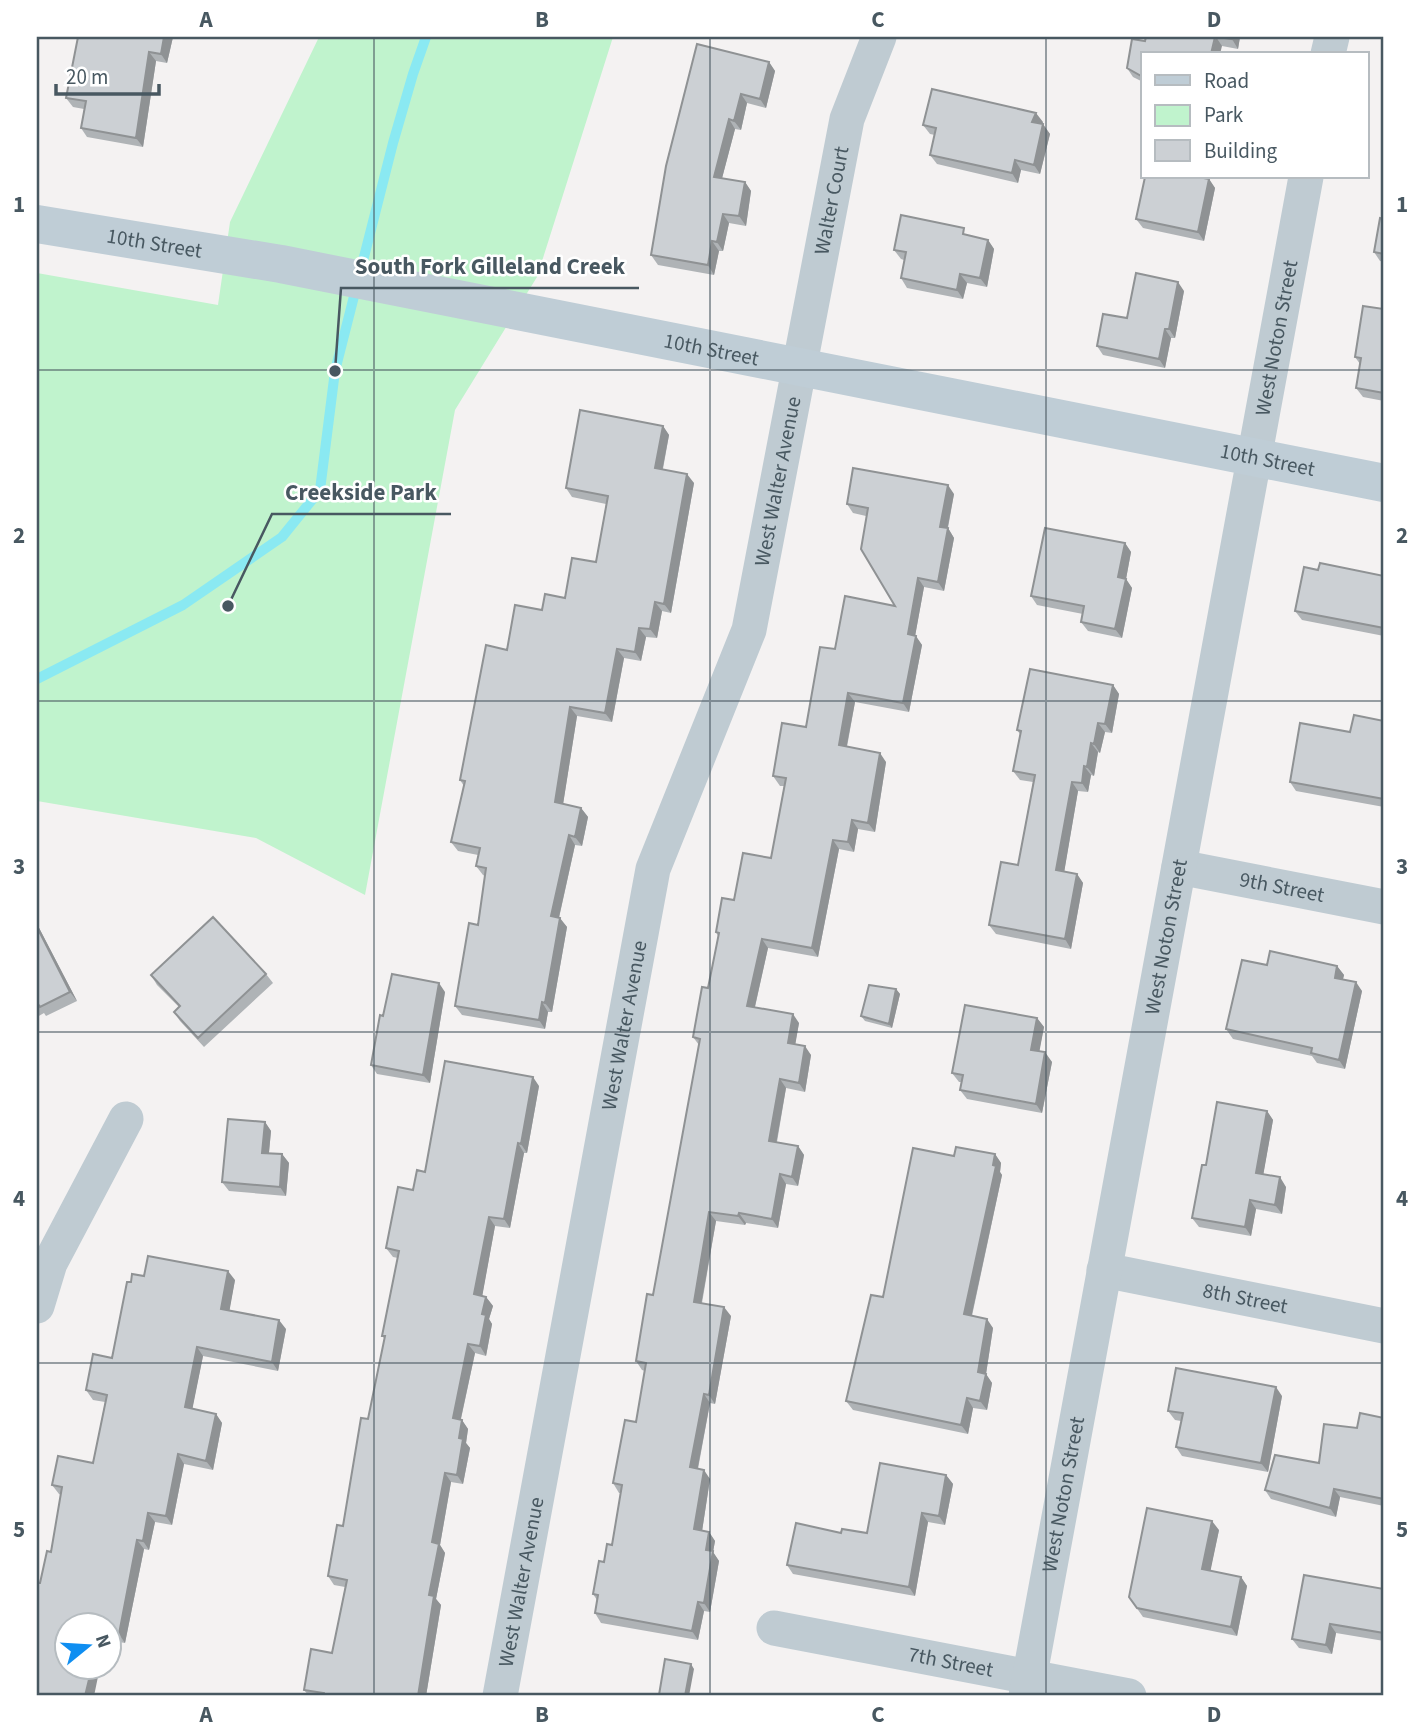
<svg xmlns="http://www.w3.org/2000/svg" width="1421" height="1733" viewBox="0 0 1421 1733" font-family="'Source Sans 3',sans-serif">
<rect width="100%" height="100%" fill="#f4f2f2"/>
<path fill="#c0f3cd" d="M319 37H613L537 277 455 410 365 895 256 838 37 801V273L218 305 230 222Z"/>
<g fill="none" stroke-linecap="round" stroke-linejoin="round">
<path stroke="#8ae9f2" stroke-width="10" d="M37 679 183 605 282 537 320 490 335 371 393 143 413 74 426 37"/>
<g stroke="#bfcbd2" stroke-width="35">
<path d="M1328 54 1332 37"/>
<path id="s1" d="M1179 867 1384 907"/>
<path id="s2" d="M1104 1270 1384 1326"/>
<path d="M37 1306 50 1263 126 1119"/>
<path id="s3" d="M774 1628 1129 1696"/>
<path id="s4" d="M500 1696 653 869 749 630 847 119 879 37"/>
<path id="s5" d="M1026 1696 1306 177"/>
</g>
<path stroke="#bfcdd6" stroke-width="38" id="s6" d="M37 224 281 264 1384 483"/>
</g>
<path fill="#afb3b6" d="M173 37 167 63 156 61 143 147 87 137 81 128 84 109 73 107 66 98Z
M1146 37H1240L1238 49 1222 46 1143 54V82L1133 77 1127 68 1145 41Z
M769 62 775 71 766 108 747 103 741 130 735 129 722 178 745 182 751 191 746 226 729 223 723 251H719L714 275 658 265 651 255 666 166Z
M1043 122 1042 124 1050 134 1040 174 1021 170 1018 183 937 164 930 155 935 135 930 134 923 125Z
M1209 179 1215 188 1204 241 1143 228 1136 219Z
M1384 219V262L1380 261 1374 252Z
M969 235 988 240 994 249 987 287 967 283 963 299 907 288 901 278 904 260 901 259 894 250Z
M1184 291 1175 338H1171L1165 368 1103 355 1097 346 1127 318Z
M1384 309V401L1363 397 1356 388 1360 364 1355 357Z
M663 426 669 435 663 469 694 483 671 613 662 611 657 638 646 637 641 661 624 658 612 722 577 716 563 804 581 808 588 817 582 846 575 845 559 918 567 927 552 1012H548L545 1029 462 1015 455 1006 478 925 485 876 483 875 476 866 478 855 458 851 451 842 464 786 460 780 507 650 542 610 565 598 596 562 606 504 572 497 566 488Z
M954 494 948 528 954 538 944 591 924 587 915 636 922 645 909 712 855 702 847 747 886 762 875 832 858 829 854 852 839 849 818 957 768 948 755 1007 799 1023 795 1044 811 1055 805 1092 786 1088 777 1142 798 1146 804 1155 798 1186 786 1184 778 1228 746 1223 745 1225 716 1221 702 1303 731 1316 715 1404 710 1403 698 1469 710 1479 702 1531 709 1532 715 1541 713 1552 719 1561 710 1612 704 1611 698 1640 601 1623 595 1613 597 1600 593 1594 604 1562 612 1545 621 1493H619L613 1483 636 1422 645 1371 642 1370 636 1361 653 1295 699 1045 693 1037 708 988 718 936 716 932 734 900 771 858 784 786H780L773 776 806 727 835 649 895 606 866 516 853 513 847 504Z
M1125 543 1131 552 1126 579 1132 588 1122 638 1088 631 1081 622 1083 614 1037 605 1031 596Z
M1318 570 1384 576V636L1302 620 1295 611Z
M1113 685 1119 694 1112 733 1105 732 1100 753 1098 752 1094 776 1091 775 1088 792 1078 791 1064 872 1077 874 1083 883 1071 949 996 934 989 925 1018 865 1033 782 1020 780 1013 771 1020 734 1017 730Z
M1384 721V807L1296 791 1290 782 1350 732Z
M37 924 77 1001 46 1016 44 1013 37 1017Z
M1267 965 1337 966 1344 975 1343 979 1362 991 1345 1069 1317 1063 1312 1056 1233 1039 1226 1029Z
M266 974 273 983 204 1047 180 1021 174 1012 179 1007 157 985 151 975Z
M896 989 900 994 892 1028 865 1021 861 1016Z
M445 992 430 1083 377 1074 371 1065 383 1016Z
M1037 1018 1044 1027 1039 1051 1052 1062 1042 1113 967 1099 960 1090 962 1082H959L952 1073Z
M539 1086 527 1153H524L510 1228 495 1226 482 1296 486 1297 493 1306 489 1319 492 1324 486 1356 475 1353 461 1419 468 1429 466 1443 470 1448 463 1484 451 1482 440 1545 445 1553 436 1599 441 1605 426 1696H309L304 1690 332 1653 345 1587 334 1585 328 1576 343 1526 368 1419 385 1339 382 1336 398 1258 393 1257 386 1248 413 1190 425 1172Z
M1267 1111 1273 1120 1263 1175 1286 1187 1282 1214 1256 1209 1251 1236 1199 1227 1192 1218 1206 1165Z
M265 1122 271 1131 269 1153 282 1154 289 1163 286 1196 229 1191 222 1182Z
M995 1154 1001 1163 1000 1172 1002 1175 972 1316 993 1328 986 1374 992 1383 987 1410 973 1408 968 1434 853 1410 846 1401 883 1297 954 1156Z
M144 1276 235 1280 229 1311 286 1329 278 1371 203 1356 192 1409 216 1414 222 1423 213 1470 184 1464 172 1525 155 1522 149 1550 144 1549 125 1643 108 1640V1625L40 1583 51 1552 61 1495 59 1494 52 1485 93 1463 105 1402 93 1400 86 1390 112 1358 131 1282Z
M1282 1396 1268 1472 1182 1456 1176 1447 1181 1421 1175 1420 1168 1411Z
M1384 1418V1506L1340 1497 1336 1517 1271 1499 1265 1490 1319 1463 1357 1428Z
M946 1475 953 1484 945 1525 928 1522 915 1596 793 1574 787 1565 841 1533H867Z
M1219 1530 1210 1571 1241 1577 1247 1586 1237 1636 1143 1617 1129 1597Z
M1384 1589V1641L1336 1633 1332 1654 1299 1648 1292 1639Z"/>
<path fill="#8f9294" d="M164 37H173L167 63 161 54Z
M1216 37 1222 46 1220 54H1211Z
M1232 37H1240L1238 49 1232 39Z
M149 52 156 61 143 147 136 138Z
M769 62 775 71 766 108 760 99Z
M741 94 747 103 741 130 734 121Z
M1036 113 1043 122 1039 131 1032 122Z
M729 119 735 129 720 186 714 177Z
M1043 124 1050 134 1040 174 1034 165Z
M1015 160 1021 170 1018 183 1012 173Z
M1209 179 1215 188 1204 241 1198 232Z
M745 182 751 191 746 226 739 216Z
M723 214 729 223 723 251 717 242Z
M988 240 994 249 987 287 980 278Z
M712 241 719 251 714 275 708 265Z
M960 274 967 283 963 299 957 290Z
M1178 282 1184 291 1175 338 1169 329Z
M1165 329 1171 338 1165 368 1159 359Z
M663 426 669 435 661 477 655 468Z
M687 474 694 483 671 613 664 604Z
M948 485 954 494 946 536 940 527Z
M948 528 954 538 944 591 938 582Z
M1125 543 1131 552 1126 579 1132 588 1122 638 1115 629 1118 577Z
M918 578 924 587 914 642 916 636 922 645 909 712 903 703 908 634Z
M655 602 662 611 657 638 650 629Z
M639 628 646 637 641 661 635 652Z
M617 649 624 658 612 722 605 713Z
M1113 685 1119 694 1112 733 1105 724Z
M848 693 855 702 845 755 839 745Z
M570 707 577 716 562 811 555 802Z
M1098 723 1105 732 1100 753 1094 744Z
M1091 743 1098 752 1094 776 1087 767Z
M880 753 886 762 875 832 868 823Z
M1084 766 1091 775 1088 792 1082 783Z
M1072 782 1078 791 1063 879 1056 870Z
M581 808 588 817 582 846 575 837Z
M852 820 858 829 854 852 848 842Z
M569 835 575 845 557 926 551 916Z
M833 840 839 849 818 957 812 948Z
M1077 874 1083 883 1071 949 1065 939Z
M560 918 567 927 552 1012 545 1003Z
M37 924 77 1001 70 992 37 927Z
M762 939 768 948 753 1015 747 1006Z
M1337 966 1344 975 1341 987 1335 978Z
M1356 982 1362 991 1345 1069 1339 1060Z
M439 983 445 992 430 1083 423 1075Z
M896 989 900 994 892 1028 889 1024Z
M542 1002 548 1012 545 1029 539 1020Z
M793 1014 799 1023 794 1052 788 1043Z
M1037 1018 1044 1027 1038 1059 1031 1050Z
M805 1046 811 1055 805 1092 799 1083Z
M1045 1052 1052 1062 1042 1113 1036 1104Z
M533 1077 539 1086 527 1153 521 1144Z
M780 1079 786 1088 775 1150 769 1141Z
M1267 1111 1273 1120 1262 1182 1256 1173Z
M265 1122 271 1131 268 1162 262 1153Z
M518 1143 524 1153 510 1228 504 1219Z
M798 1146 804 1155 798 1186 792 1177Z
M282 1154 289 1163 286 1196 280 1187Z
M995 1154 1001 1163 1000 1172 1002 1175 970 1323 964 1314Z
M780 1174 786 1184 778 1228 772 1219Z
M1280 1177 1286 1187 1282 1214 1275 1205Z
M1250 1200 1256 1209 1251 1236 1245 1227Z
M709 1212 716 1221 700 1311 694 1302Z
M739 1213 746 1223 745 1225 738 1216Z
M489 1217 495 1226 481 1303 474 1294Z
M228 1271 235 1280 228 1319 221 1309Z
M486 1297 493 1306 489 1319 492 1324 486 1356 480 1346 482 1314Z
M724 1307 731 1316 715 1404 709 1395Z
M987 1319 993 1328 986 1374 992 1383 987 1410 980 1401 978 1372Z
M279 1320 286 1329 278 1371 272 1362Z
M468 1344 475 1353 459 1427 453 1418Z
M197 1347 203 1356 191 1416 185 1407Z
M1276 1387 1282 1396 1268 1472 1261 1463Z
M704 1394 710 1403 696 1477 690 1467Z
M967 1398 973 1408 968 1434 961 1425Z
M216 1414 222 1423 213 1470 206 1461Z
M462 1420 468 1429 466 1443 470 1448 463 1484 457 1475 459 1438Z
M178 1454 184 1464 172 1525 166 1516Z
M704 1470 710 1479 701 1538 694 1529Z
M445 1473 451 1482 440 1545 445 1553 436 1599 441 1605 426 1696H418L429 1595 432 1542Z
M946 1475 953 1484 945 1525 939 1516Z
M1334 1489 1340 1497 1336 1517 1330 1508Z
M148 1513 155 1522 149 1550 143 1541Z
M922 1513 928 1522 915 1596 909 1587Z
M1212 1521 1219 1530 1209 1578 1202 1569Z
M709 1532 715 1541 713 1552 719 1561 710 1612 704 1603 706 1550Z
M137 1540 144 1549 125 1643 119 1634Z
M1241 1577 1247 1586 1237 1636 1231 1627Z
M698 1602 704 1611 698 1640 692 1631Z
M1330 1624 1336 1633 1332 1654 1326 1645Z
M691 1664 694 1669 689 1696H685Z
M92 1667H100L94 1696H85Z"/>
<path fill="#ccd0d4" stroke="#8f9294" stroke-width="2" d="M78 37H164L161 54 149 52 136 138 81 128 86 101 66 98Z
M1146 37H1215L1211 54H1143V77L1127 68 1132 39 1145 41Z
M1217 37H1232V39Z
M697 44 769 62 760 99 741 94 734 121 729 119 714 177 745 182 739 216 723 214 717 242 712 241 708 265 651 255 666 166Z
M932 89 1036 113 1032 122 1043 124 1034 165 1015 160 1012 173 930 155 936 128 923 125Z
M1145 177H1198L1209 179 1198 232 1136 219Z
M901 215 964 228 963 234 988 240 980 278 960 274 957 290 901 278 906 252 894 250Z
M1380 218 1384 219V254L1374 252Z
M1136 273 1178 282 1169 329H1165L1159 359 1097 346 1103 314 1127 318Z
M1363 306 1384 309V393L1356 388 1361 358 1355 357Z
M580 410 663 426 655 468 687 474 664 604 655 602 650 629 639 628 635 652 617 649 605 713 570 707 555 802 581 808 575 837 569 835 551 916 560 918 545 1003 542 1002 539 1020 455 1006 469 923 478 925 486 868 476 866 480 848 451 842 465 781 460 780 486 645 507 650 515 605 542 610 545 594 565 598 572 558 596 562 608 496 566 488Z
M853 468 948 485 940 527 948 528 938 582 918 578 908 634 916 636 903 703 848 693 839 745 880 753 868 823 852 820 848 842 833 840 812 948 762 939 747 1006 793 1014 788 1043 805 1046 799 1083 780 1079 769 1141 798 1146 792 1177 780 1174 772 1219 739 1213 738 1216 709 1212 694 1302 724 1307 709 1395 704 1394 690 1467 704 1470 694 1529 709 1532 706 1550 713 1551 704 1603 698 1602 692 1631 595 1613 598 1595 593 1594 599 1561 604 1562 607 1544 612 1545 622 1485 613 1483 625 1420 636 1422 646 1363 636 1361 647 1294 653 1295 700 1039 693 1037 702 987 708 988 719 933 716 932 722 898 734 900 743 853 771 858 786 778 773 776 782 723 806 727 820 647 835 649 845 596 895 606 861 549 868 508 847 504Z
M1045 528 1125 543 1118 577 1126 579 1115 629 1081 622 1084 606 1031 596Z
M1320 563 1384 576V628L1295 611 1304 567 1318 570Z
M1030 669 1113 685 1105 724 1098 723 1094 744 1091 743 1087 767 1084 766 1082 783 1072 782 1056 870 1077 874 1065 939 989 925 1001 862 1018 865 1035 775 1013 771 1021 731 1017 730Z
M1354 715 1384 721V799L1290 782 1300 723 1350 732Z
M213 917 266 974 198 1038 174 1012 180 1006 151 975Z
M37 927 70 992 40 1007 38 1004H37Z
M1270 951 1337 966 1335 978 1356 982 1339 1060 1311 1053 1312 1048 1226 1029 1242 960 1267 965Z
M392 974 439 983 423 1075 371 1065 380 1015 383 1016Z
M869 985 896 989 889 1024 861 1016Z
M965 1005 1037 1018 1031 1050 1045 1052 1036 1104 960 1090 963 1075 952 1073Z
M445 1061 533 1077 521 1144 518 1143 504 1219 489 1217 474 1294 486 1297 482 1314 486 1315 480 1346 468 1344 453 1418 462 1420 459 1438 463 1439 457 1475 445 1473 432 1542 439 1544 429 1595 434 1596 418 1696H324V1693L304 1690 311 1649 332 1653 347 1580 328 1576 337 1525 343 1526 361 1418 368 1419 385 1336H382L399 1251 386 1248 398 1187 413 1190 417 1170 425 1172Z
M1217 1102 1267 1111 1256 1173 1280 1177 1275 1205 1250 1200 1245 1227 1192 1218 1202 1165H1206Z
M228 1119 265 1122 262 1153 282 1154 280 1187 222 1182Z
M956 1147 995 1154 993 1165 996 1166 964 1314 987 1319 978 1372 986 1374 980 1401 967 1398 961 1425 846 1401 871 1295 883 1297 913 1148 954 1156Z
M148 1256 228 1271 221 1309 279 1320 272 1362 197 1347 185 1407 216 1414 206 1461 178 1454 166 1516 148 1513 143 1541 137 1540 119 1634 108 1632V1625H66V1667H92L85 1696H37V1583H40L47 1551 51 1552 62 1487 52 1485 58 1456 93 1463 107 1395 86 1390 93 1354 112 1358 127 1282H131L132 1274 144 1276Z
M1176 1368 1276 1387 1261 1463 1176 1447 1183 1413 1168 1411Z
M1360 1413 1384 1418V1499L1334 1489 1330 1508 1265 1490 1275 1455 1319 1463 1324 1424 1357 1428Z
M880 1463 946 1475 939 1516 922 1513 909 1587 787 1565 796 1523 841 1533 842 1529 867 1533Z
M1147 1508 1212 1521 1202 1569 1241 1577 1231 1627 1137 1608 1129 1597Z
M1304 1575 1384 1589V1633L1330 1624 1326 1645 1292 1639Z
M665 1659 691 1664 685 1696H667L659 1695Z"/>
<path fill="none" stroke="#485861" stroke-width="2" stroke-opacity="0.55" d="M374 37V1696M710 37V1696M1046 37V1696M37 370H1384M37 701H1384M37 1032H1384M37 1363H1384"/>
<g text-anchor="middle" stroke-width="5" stroke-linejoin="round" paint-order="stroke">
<g font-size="21" fill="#485861" stroke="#fff">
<text dy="7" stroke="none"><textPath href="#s4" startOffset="1536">Walter Court</textPath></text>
<text dy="7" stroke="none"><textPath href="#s6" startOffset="119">10th Street</textPath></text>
<text dy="7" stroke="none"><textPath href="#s5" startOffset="1381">West Noton Street</textPath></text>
<text dy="7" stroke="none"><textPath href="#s6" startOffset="686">10th Street</textPath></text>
<text dy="7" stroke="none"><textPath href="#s6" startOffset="1253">10th Street</textPath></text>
<text dy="7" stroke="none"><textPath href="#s4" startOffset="1250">West Walter Avenue</textPath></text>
<text dy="7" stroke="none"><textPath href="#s1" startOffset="105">9th Street</textPath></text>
<text dy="7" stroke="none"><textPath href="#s5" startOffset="772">West Noton Street</textPath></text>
<text dy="7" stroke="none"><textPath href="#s4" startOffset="682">West Walter Avenue</textPath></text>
<text dy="7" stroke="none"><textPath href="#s2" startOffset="144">8th Street</textPath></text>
<text dy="7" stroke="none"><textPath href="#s5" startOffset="205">West Noton Street</textPath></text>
<text dy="7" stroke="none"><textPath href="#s4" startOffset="116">West Walter Avenue</textPath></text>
<text dy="7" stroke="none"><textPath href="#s3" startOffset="180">7th Street</textPath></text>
</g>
</g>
<path fill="none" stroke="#485861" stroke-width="2.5" d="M335 371L341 288H639M228 606L272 514H451"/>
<g fill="#485861" stroke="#fff" stroke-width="2.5">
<circle cx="335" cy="371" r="7"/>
<circle cx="228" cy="606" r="7"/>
</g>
<g font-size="23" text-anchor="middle" font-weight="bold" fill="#485861" stroke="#fff" stroke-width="5" stroke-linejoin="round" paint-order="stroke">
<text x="490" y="274">South Fork Gilleland Creek</text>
<text x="361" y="500">Creekside Park</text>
</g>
<rect width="1421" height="1733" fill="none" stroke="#ffffff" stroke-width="77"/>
<rect x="1141" y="52" width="228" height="126" fill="#ffffff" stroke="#b6bcc0" stroke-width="2"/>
<rect x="1155" y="75" width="35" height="10" fill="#bfcdd6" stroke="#b6bcc0" stroke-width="2"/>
<text x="1204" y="88" font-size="21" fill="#485861">Road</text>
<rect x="1155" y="105" width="35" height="21" fill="#c0f3cd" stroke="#b6bcc0" stroke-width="2"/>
<text x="1204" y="122" font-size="21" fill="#485861">Park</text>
<rect x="1155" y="140" width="35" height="21" fill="#ccd0d4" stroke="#b6bcc0" stroke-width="2"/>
<text x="1204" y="158" font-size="21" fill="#485861">Building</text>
<g transform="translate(88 1646) rotate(72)"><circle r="33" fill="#ffffff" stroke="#b6bcc0" stroke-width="2"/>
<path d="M0-5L12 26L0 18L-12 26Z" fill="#0f8ef1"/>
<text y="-10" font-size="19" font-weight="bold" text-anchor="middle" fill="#485861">N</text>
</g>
<path d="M56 84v10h103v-10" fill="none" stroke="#485861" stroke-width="3.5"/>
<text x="66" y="84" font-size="21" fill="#485861" stroke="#ffffff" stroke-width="5" paint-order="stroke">20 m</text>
<rect x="38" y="38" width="1344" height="1656" fill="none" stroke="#485861" stroke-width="2.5"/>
<g font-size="23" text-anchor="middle" font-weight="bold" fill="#485861">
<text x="206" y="27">A</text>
<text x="542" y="27">B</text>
<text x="878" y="27">C</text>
<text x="1214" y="27">D</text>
<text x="19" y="212">1</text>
<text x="1402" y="212">1</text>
<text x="19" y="543">2</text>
<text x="1402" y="543">2</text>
<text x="19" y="874">3</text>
<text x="1402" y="874">3</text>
<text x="19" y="1206">4</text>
<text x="1402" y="1206">4</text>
<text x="19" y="1537">5</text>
<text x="1402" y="1537">5</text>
<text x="206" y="1722">A</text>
<text x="542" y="1722">B</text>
<text x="878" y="1722">C</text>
<text x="1214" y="1722">D</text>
</g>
</svg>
